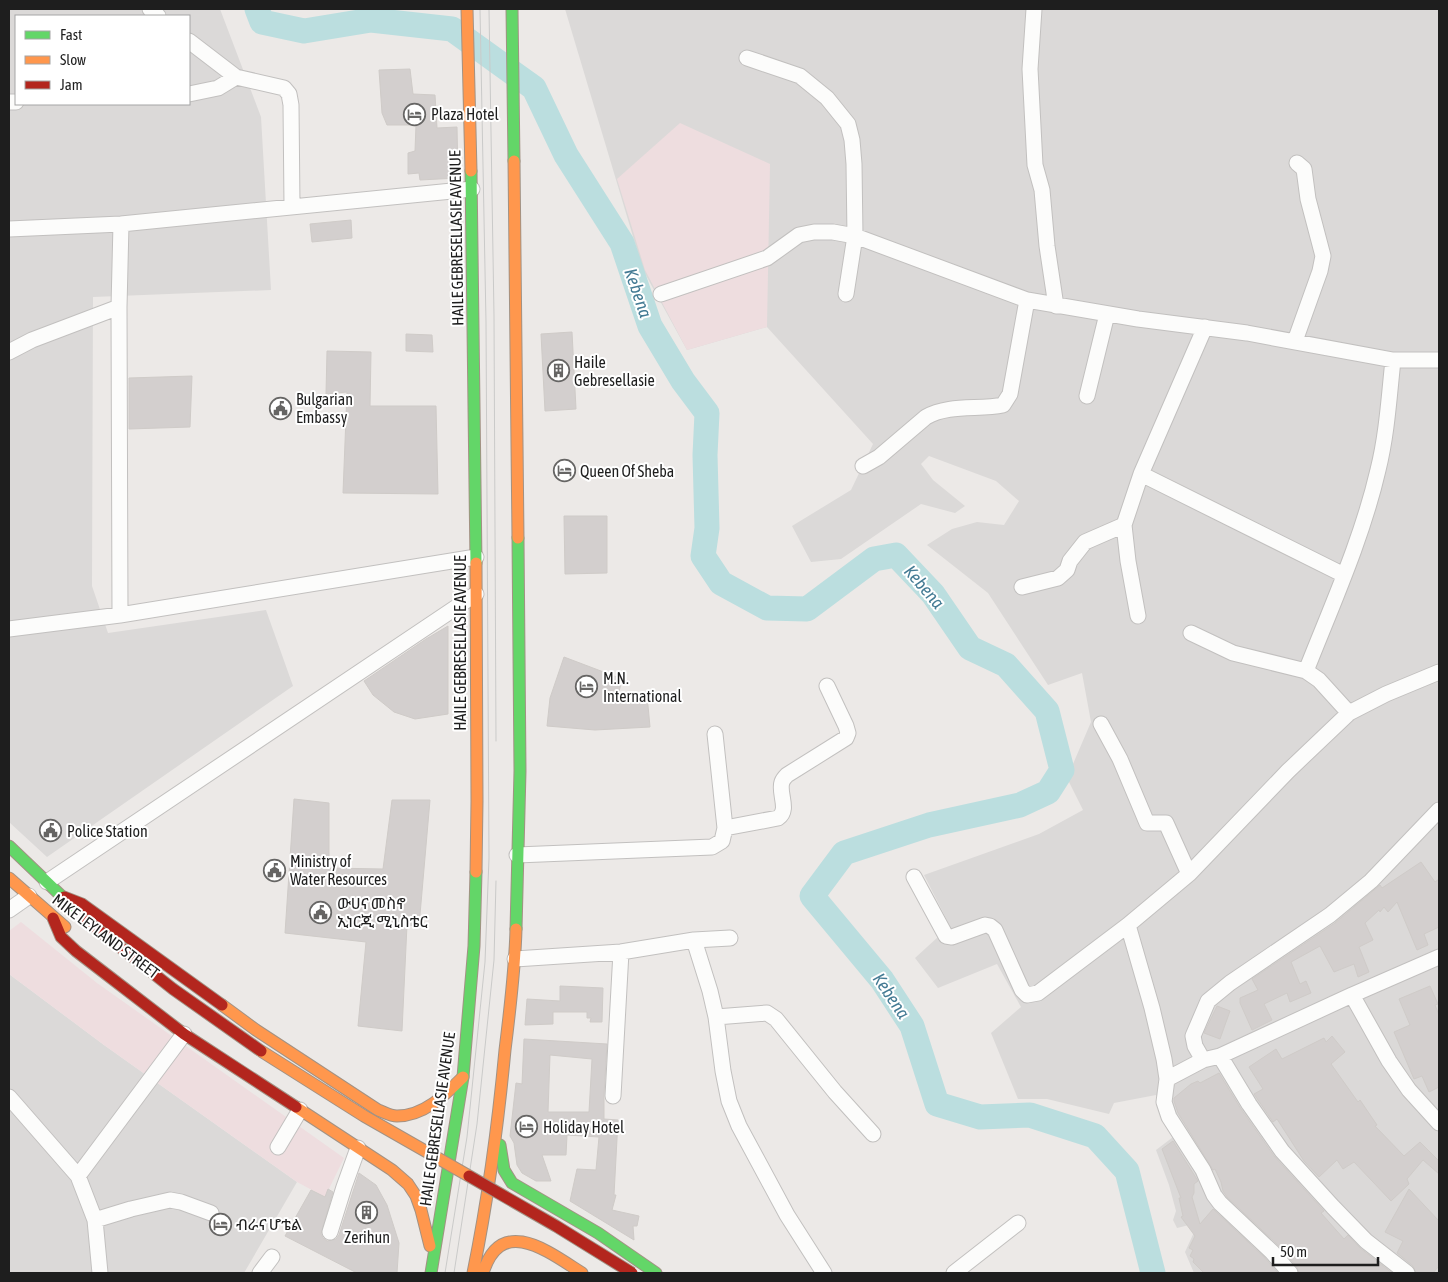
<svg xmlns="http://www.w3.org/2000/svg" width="1448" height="1282" viewBox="0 0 1448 1282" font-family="'Asap Condensed','Noto Sans Ethiopic',sans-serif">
<rect width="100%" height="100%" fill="#ece9e7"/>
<path fill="#dbd9d8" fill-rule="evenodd" d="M9 9H220L261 117 271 290 93 297 92 586 108 633 266 610 293 686 47 857 9 822ZM16 16H189V104H16Z
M565 9H1439V1273H1194L1185 1252 1195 1230 1189 1225 1177 1228 1173 1220 1176 1211 1169 1185 1156 1150 1177 1134 1156 1095 1114 1103 1109 1114 1047 1099H1018L991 1033 1021 1007 997 964 938 988 915 958 950 926 924 875 1039 834 1083 810 1067 778 1091 722 1082 673 1048 685 988 593 927 545 952 529 977 522 1004 525 1019 501 996 481 929 456 921 464 933 480 965 506 955 513 921 504 841 559 811 562 792 526 851 490 873 444 767 327 687 350 643 270Z
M9 974 104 1045 297 1182 244 1273H9Z"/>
<path fill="#eedddf" d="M680 123 770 164 767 327 687 350 645 270 617 179Z
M21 922 97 983 344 1158 325 1197 297 1182 104 1045 9 974V931Z"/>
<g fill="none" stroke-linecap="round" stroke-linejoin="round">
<path stroke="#bbdedf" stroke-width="25" d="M257 9 262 22 304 31 371 20 452 29 534 88 566 155 622 243 650 326 683 381 707 413 705 455 707 528 703 556 721 583 767 608 807 609 874 559 896 555 933 594 970 648 1006 665 1047 711 1062 770 1048 792 1020 805 929 825 844 853 812 896 882 980 912 1026 937 1104 980 1117 1030 1115 1095 1136 1127 1171 1153 1273"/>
</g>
<path fill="#d3cfce" stroke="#cfcbc8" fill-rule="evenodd" d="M410 69 413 94 435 95 437 128 457 127 458 178 420 180 419 173 408 174V153L415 151 416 125H387L382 113 379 70Z
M351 220 352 238 312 242 310 224Z
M572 332 576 409 545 411 541 334Z
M406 334 432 335 433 352 406 351Z
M327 351 371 352 370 406H436L438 494 343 493 347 392 326 394Z
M192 376 190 427 129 429V378Z
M564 516H607V573L565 574Z
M448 626V714L415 719 394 712 373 695 364 681 426 639Z
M564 657 622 679 618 696 647 695 650 727 595 730 547 726 550 698Z
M294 799 329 803V868L383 869 392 800H430L419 926 407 925 402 1031 358 1026 366 942 285 933Z
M1421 862 1435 882 1439 879V927L1424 934 1428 945 1417 950 1397 902 1388 912 1384 907 1380 912 1379 910 1365 923 1373 940 1359 947 1369 972 1358 977 1354 964 1334 972 1320 946 1291 962 1300 984 1306 981 1311 993 1290 1002 1287 993 1264 1004 1272 1020 1252 1030 1240 1003V998L1258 990 1252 979 1335 923 1380 885 1382 888Z
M560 986 603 988 602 1022H590L591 1018H587V1012H553V1024L525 1025 527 999 560 1001Z
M1430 986 1438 1004 1435 1005 1439 1015V1087L1429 1092 1422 1076 1414 1079 1394 1032 1410 1025 1399 999Z
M1217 1006 1230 1011 1220 1039 1204 1033Z
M1332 1036 1345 1052 1331 1064 1358 1102 1360 1100 1377 1125 1375 1126 1404 1156 1420 1142 1439 1161V1174L1423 1160 1407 1179 1409 1184 1391 1201 1354 1162 1343 1169 1337 1160 1319 1177 1304 1161 1277 1119 1273 1122 1254 1094 1263 1089 1249 1067 1276 1049 1282 1059 1324 1038 1326 1042Z
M524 1039 607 1044 604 1095V1119L618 1120 614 1195H616L612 1210 639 1216 637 1226H633L634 1240 570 1201 577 1169 596 1170 599 1137 567 1135 566 1155H542L551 1181H536L522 1173 517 1165 514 1143 510 1136 516 1083 522 1084ZM550 1055 592 1059 589 1112H548Z
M1219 1073 1241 1109 1274 1156 1324 1211 1321 1213 1344 1239 1348 1235 1360 1248 1392 1273H1299L1297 1267 1279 1246 1227 1197 1223 1191 1221 1182 1215 1169 1213 1170 1178 1113 1174 1101V1098L1191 1084 1198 1081 1200 1083Z
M1173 1141 1198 1181 1194 1184V1193L1192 1197 1200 1224 1213 1209 1265 1258 1278 1273H1204L1193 1262 1194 1259 1190 1256 1193 1250 1189 1248 1195 1236 1181 1217 1183 1216 1179 1198H1181L1162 1149Z
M359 1173 376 1185 387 1205 399 1243 397 1273H357L285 1236 311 1190 325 1197 328 1189 333 1192 321 1234 323 1238 327 1241 336 1239 339 1235Z
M1409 1189 1439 1221V1266L1433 1273H1416L1413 1266 1397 1253 1403 1241 1385 1232Z"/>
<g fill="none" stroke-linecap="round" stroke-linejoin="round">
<defs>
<path id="street" d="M150 9 158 16
M1034 9 1030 69 1035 165 1042 190 1047 246 1056 306
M189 41 236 77 284 88 289 94 291 105 292 206
M747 58 800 76 827 98 848 124 852 140 854 164 855 236 1027 300 1138 319 1247 333 1393 360H1439
M189 94 218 88 236 77
M9 102H16
M9 229 121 224 472 189
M661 294 767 258 799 235 814 232H833L855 236 846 294
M1205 327 1141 474 1344 575
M1295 341 1320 271 1323 256 1308 199 1304 169 1297 163
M9 352 32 340 119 307
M1087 396 1107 314
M863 466 879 457 926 417C949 404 978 410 1003 405L1010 394 1027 300
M1022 587 1058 578 1067 570 1070 561 1085 542 1124 525
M120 615 119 307 121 224
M1138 616 1128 561 1124 525 1141 474
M9 629 120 615 476 557
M1191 633 1233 653 1306 671C1332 605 1362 539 1378 470 1387 434 1389 397 1393 360
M1306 671 1319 680 1349 713
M1101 724 1120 759 1147 823H1166L1189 874
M725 828 778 818C790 810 778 793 782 782 783 779 785 777 787 775L846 738 848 733 846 726 827 686
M517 855 712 847 722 841 725 828 715 734
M914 877 946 936 952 937 985 925 990 926 995 930 1022 990 1027 995 1038 993 1128 925 1189 874 1288 771 1349 713 1386 694 1439 672
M47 882 476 594
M9 910 29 896
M1128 925 1152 1008 1164 1059 1167 1079 1164 1102 1169 1117 1203 1170 1214 1195 1220 1203 1272 1252 1290 1273
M694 940 710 991 716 1017 767 1013 776 1019 835 1092 873 1134
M1439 957 1352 995 1389 1061 1409 1090 1439 1123
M515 959 621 952 694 940 730 938
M1352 995 1220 1056 1203 1060 1195 1046 1193 1036 1208 1001 1230 983 1330 915 1371 881 1439 810
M716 1017 723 1071 729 1101 739 1126 787 1215 824 1273
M1220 1056 1249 1104 1282 1151 1333 1207 1366 1241 1407 1273
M1167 1079 1203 1060
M613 1096 621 952
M9 1097 78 1176 95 1220
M278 1147 300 1110
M78 1176 184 1034
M330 1232 344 1187 358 1148
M100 1273 95 1220 131 1209 170 1200 181 1202 211 1213
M260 1273 272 1257
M954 1273 1018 1223"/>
<path id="fast" d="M512 9 514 161
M471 171 476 563
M9 846 75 909
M516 929 520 771 518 538
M500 1145 504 1170 512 1183 598 1233 656 1273
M431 1273 463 1077 474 946 476 872"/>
<path id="slow" d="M467 9 471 171
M514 161 518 538
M476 872 477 801 476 563
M9 878 65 927
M222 1005 256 1030 378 1110C384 1112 390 1116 397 1116 424 1116 445 1095 463 1077
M296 1107 392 1170 408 1184 416 1196 421 1210 430 1246
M473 1273C488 1199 498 1125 505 1050 510 1010 515 969 516 929
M483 1273C501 1214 549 1252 582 1273"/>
<path id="jam" d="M64 897 82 904 222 1005
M53 918 61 937 76 951 184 1034 296 1107"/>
</defs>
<use href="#street" stroke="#c2c0bf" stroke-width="17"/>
<use href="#fast" stroke="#a29284" stroke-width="13"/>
<use href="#slow" stroke="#a29284" stroke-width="13"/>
<use href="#jam" stroke="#a29284" stroke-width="13"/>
<use href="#street" stroke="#fcfcfb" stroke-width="15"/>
<use href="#fast" stroke="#63d668" stroke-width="11"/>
<use href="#slow" stroke="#ff974d" stroke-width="11"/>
<use href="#jam" stroke="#b3261e" stroke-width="11"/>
<path stroke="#cacac9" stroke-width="1" d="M489 9 494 316 496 741
M445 1273 467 1137 485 962 489 858 486 322 480 9
M454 1273 477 1124 494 960 496 881"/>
<defs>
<path id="slow-bridge" d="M261 1051 364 1116 469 1176"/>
<path id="jam-bridge" d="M87 921 173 989 261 1051
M469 1176 556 1226 632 1273"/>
</defs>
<use href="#slow-bridge" stroke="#a29284" stroke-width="13" stroke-linecap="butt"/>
<use href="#jam-bridge" stroke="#a29284" stroke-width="13" stroke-linecap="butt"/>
<use href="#slow-bridge" stroke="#ff974d" stroke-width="11"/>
<use href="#jam-bridge" stroke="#b3261e" stroke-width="11"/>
</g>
<defs>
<symbol id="hotel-ring" viewBox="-11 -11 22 22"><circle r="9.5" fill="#fff" stroke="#666564" stroke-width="1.5"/><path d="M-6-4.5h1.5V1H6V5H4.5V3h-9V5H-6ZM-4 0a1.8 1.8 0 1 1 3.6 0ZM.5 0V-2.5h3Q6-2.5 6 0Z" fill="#666564"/></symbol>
<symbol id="building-ring" viewBox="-11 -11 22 22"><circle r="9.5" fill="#fff" stroke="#666564" stroke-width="1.5"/><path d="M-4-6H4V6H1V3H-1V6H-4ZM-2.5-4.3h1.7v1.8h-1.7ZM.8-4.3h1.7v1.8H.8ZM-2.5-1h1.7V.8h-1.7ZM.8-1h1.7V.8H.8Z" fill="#666564"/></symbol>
<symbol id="civic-ring" viewBox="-11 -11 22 22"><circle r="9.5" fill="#fff" stroke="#666564" stroke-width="1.5"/><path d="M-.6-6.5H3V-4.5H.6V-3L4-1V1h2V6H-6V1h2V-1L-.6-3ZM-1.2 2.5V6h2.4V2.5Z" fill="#666564"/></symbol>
</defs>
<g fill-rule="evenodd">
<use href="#hotel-ring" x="402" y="102" width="25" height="25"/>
<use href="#building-ring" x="546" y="358" width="25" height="25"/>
<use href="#civic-ring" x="268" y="396" width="25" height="25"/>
<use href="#hotel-ring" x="552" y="458" width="25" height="25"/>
<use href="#hotel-ring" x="574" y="674" width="25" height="25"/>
<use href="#civic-ring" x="38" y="818" width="25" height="25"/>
<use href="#civic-ring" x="262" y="858" width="25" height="25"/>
<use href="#civic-ring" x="308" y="900" width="25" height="25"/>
<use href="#hotel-ring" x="514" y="1114" width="25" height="25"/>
<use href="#building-ring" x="354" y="1200" width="25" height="25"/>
<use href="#hotel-ring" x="208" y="1212" width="25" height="25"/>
</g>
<g text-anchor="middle" stroke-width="4" stroke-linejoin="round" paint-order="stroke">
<g font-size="16" fill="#1e1e1e" stroke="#fff" text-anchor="start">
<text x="431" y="120">Plaza Hotel</text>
<text x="574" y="368">Haile<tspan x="574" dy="18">Gebresellasie</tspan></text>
<text x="296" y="405">Bulgarian<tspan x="296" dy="18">Embassy</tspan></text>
<text x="580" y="477">Queen Of Sheba</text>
<text x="603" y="684">M.N.<tspan x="603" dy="18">International</tspan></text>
<text x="67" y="837">Police Station</text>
<text x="290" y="867">Ministry of<tspan x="290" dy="18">Water Resources</tspan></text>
<text x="337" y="909">ውሀና መስኖ<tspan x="337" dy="18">ኢነርጂ ሚኒስቴር</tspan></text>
<text x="543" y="1133">Holiday Hotel</text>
<text x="236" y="1230">ብራና ሆቴል</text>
<text x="367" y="1243" text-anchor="middle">Zerihun</text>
</g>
<g font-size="16" fill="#1e1e1e" stroke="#fff">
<text transform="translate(456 238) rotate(-91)" y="6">HAILE GEBRESELLASIE AVENUE</text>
<text transform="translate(460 643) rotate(-90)" y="6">HAILE GEBRESELLASIE AVENUE</text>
<text transform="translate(106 936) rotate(37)" y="6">MIKE LEYLAND STREET</text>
<text transform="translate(437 1119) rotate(-82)" y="6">HAILE GEBRESELLASIE AVENUE</text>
</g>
<g font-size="18" font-style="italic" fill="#447b94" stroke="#fff">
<text transform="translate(638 293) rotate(71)" y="6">Kebena</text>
<text transform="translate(924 587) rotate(49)" y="6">Kebena</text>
<text transform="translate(891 996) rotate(56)" y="6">Kebena</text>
</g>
</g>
<rect width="1448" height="1282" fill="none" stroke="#1e1e1e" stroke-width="20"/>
<rect x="15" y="15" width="175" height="90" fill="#ffffff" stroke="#a5a5a5"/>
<rect x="25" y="31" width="25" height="8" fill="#63d668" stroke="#a5a5a5"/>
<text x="60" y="40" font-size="15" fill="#1e1e1e">Fast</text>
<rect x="25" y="56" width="25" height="8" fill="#ff974d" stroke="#a5a5a5"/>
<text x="60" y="65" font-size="15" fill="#1e1e1e">Slow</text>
<rect x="25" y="81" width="25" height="8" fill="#b3261e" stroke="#a5a5a5"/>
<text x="60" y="90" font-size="15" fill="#1e1e1e">Jam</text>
<path d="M1273 1257v8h105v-8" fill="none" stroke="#1e1e1e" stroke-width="2.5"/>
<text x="1280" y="1257" font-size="15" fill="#1e1e1e" stroke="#ffffff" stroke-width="4" paint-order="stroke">50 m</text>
</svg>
